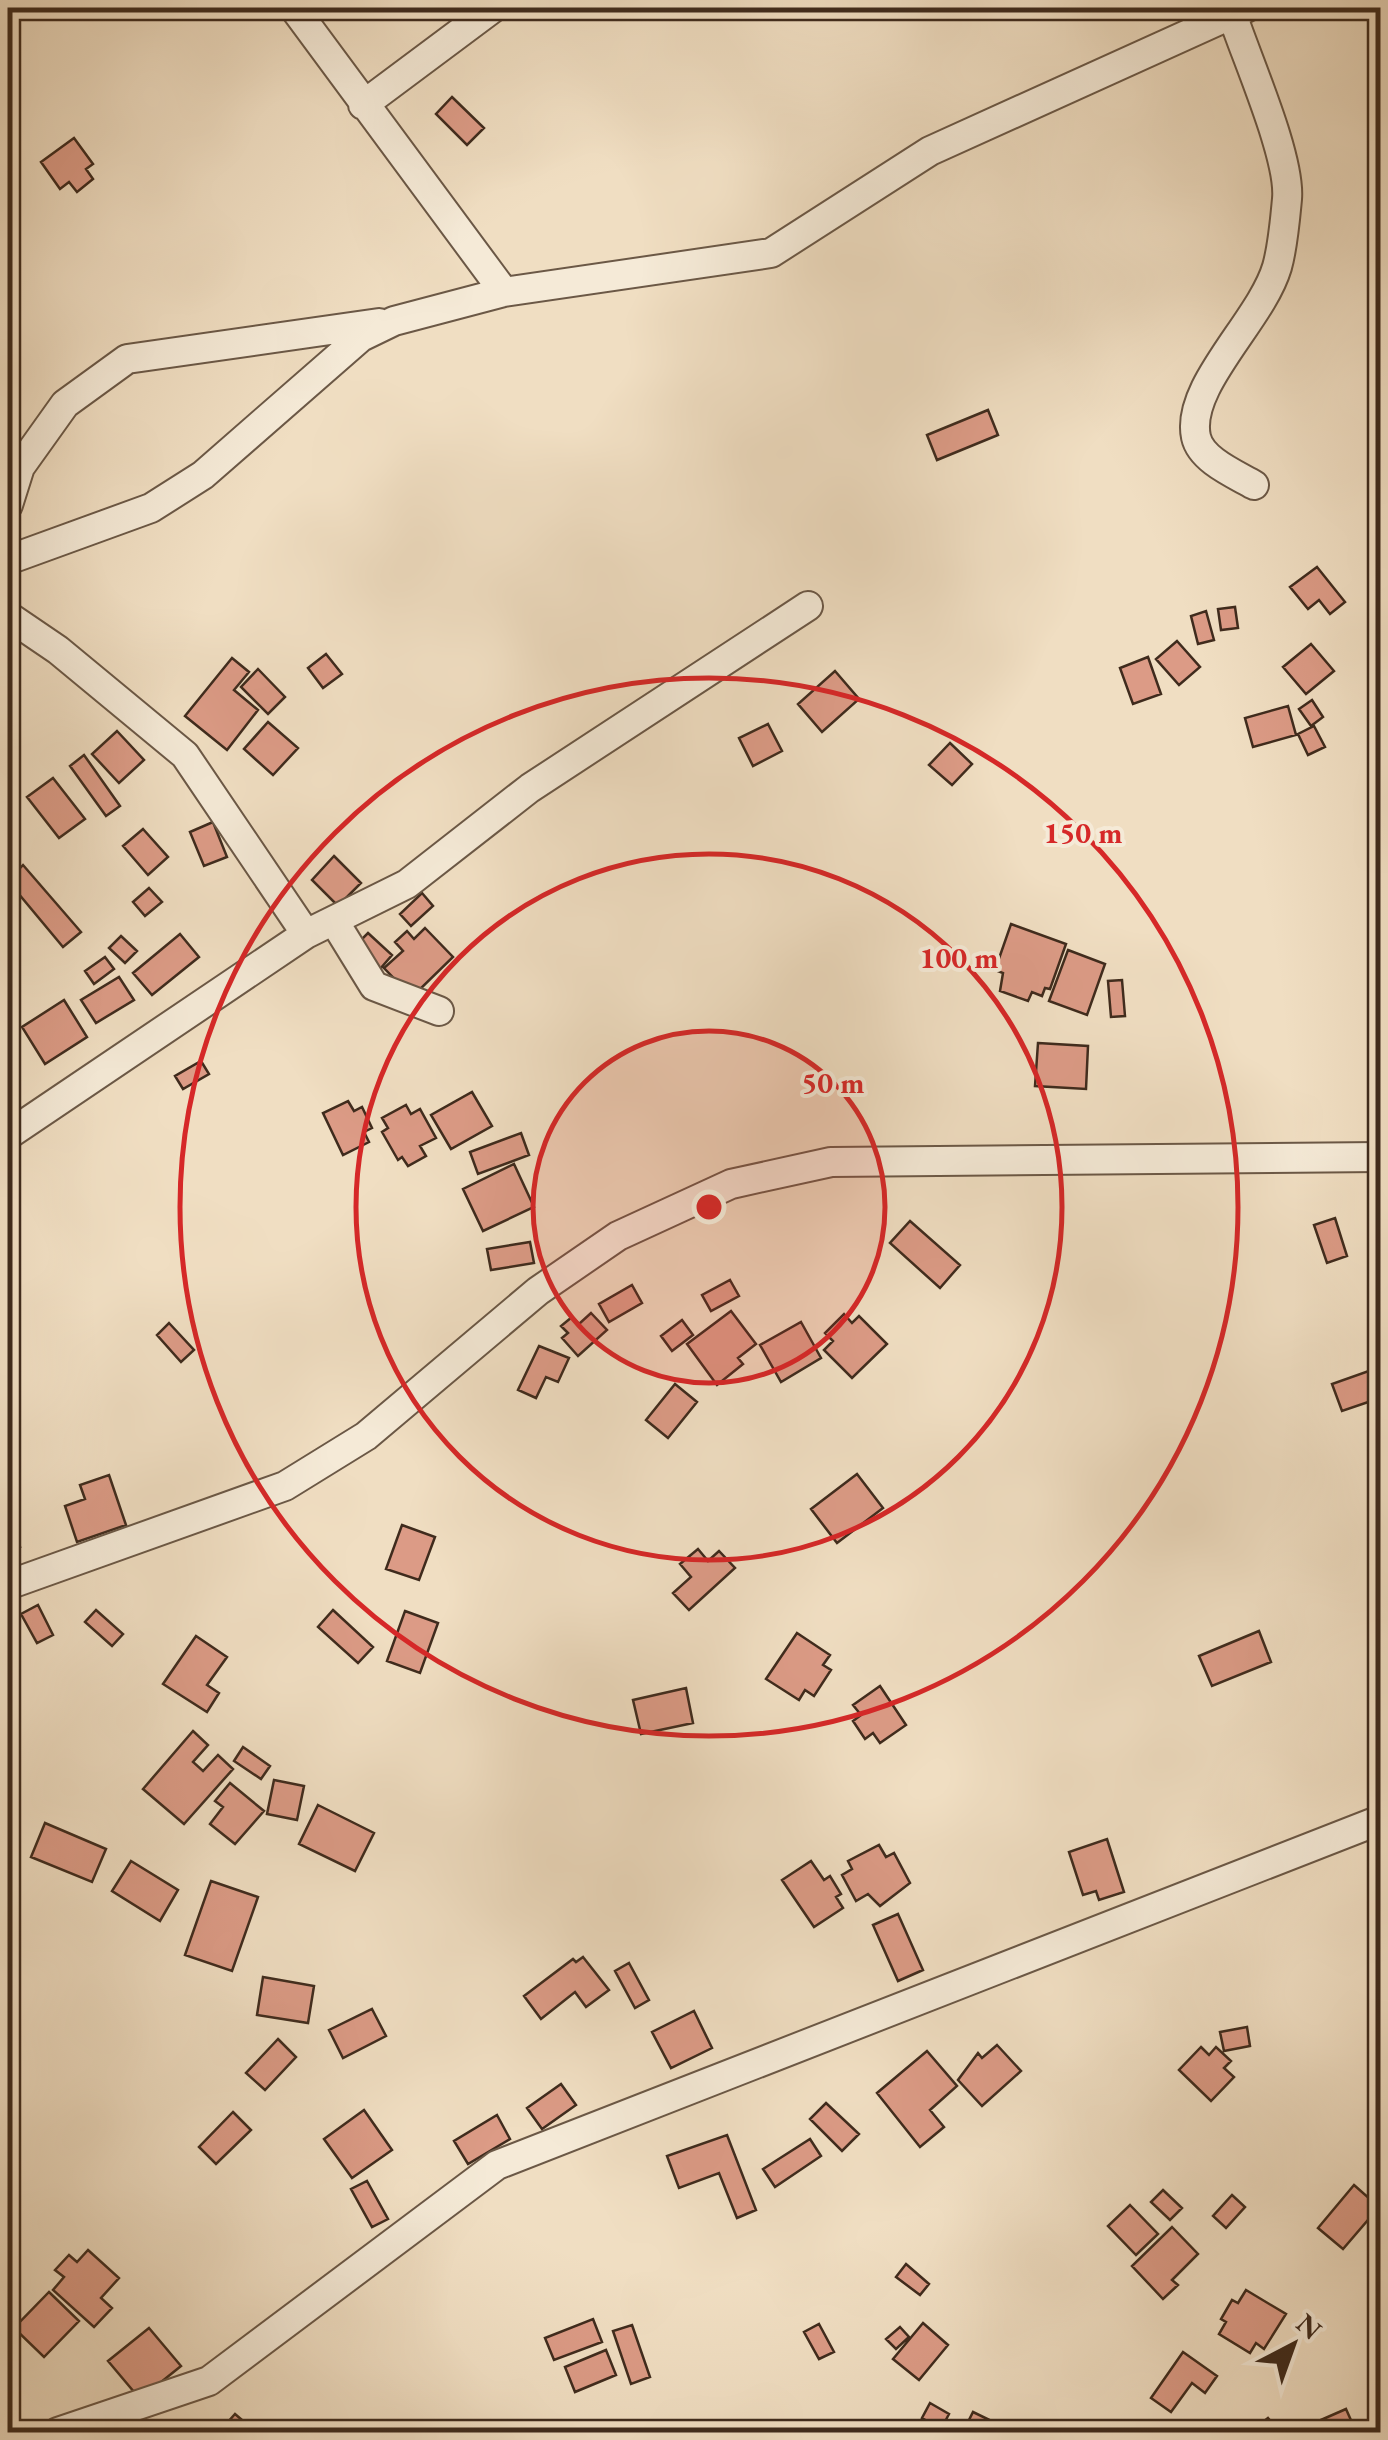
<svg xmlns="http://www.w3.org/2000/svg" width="1388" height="2440" viewBox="0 0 1388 2440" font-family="'EB Garamond',serif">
<rect width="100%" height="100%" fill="#f0dec2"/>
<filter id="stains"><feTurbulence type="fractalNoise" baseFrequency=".002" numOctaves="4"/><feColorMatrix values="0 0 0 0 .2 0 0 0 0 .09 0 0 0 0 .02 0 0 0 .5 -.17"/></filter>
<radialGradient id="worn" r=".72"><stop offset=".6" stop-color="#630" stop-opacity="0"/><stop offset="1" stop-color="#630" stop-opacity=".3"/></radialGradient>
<path fill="#dc9b86" stroke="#3f2b1d" stroke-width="2.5" d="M452 97 484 128 467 145 436 114Z
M74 138 93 164 86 169 93 179 77 192 69 182 60 189 41 162Z
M988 410 998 435 937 460 927 435Z
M1317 567 1345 602 1330 614 1319 600 1308 609 1290 587Z
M1235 607 1238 628 1221 630 1218 609Z
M1206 611 1214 640 1198 644 1191 616Z
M1177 641 1200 667 1179 685 1156 659Z
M1311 644 1334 671 1306 694 1283 667Z
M326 654 342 674 323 688 308 668Z
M1148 657 1161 694 1133 704 1120 668Z
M232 658 249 672 234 690 258 710 227 750 185 716Z
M258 669 285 697 268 714 241 687Z
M835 671 859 699 822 732 798 704Z
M1312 700 1323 717 1311 726 1299 709Z
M1288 706 1296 735 1253 747 1245 718Z
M268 722 298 748 273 775 244 749Z
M768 724 782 751 753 766 739 738Z
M1314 726 1325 747 1308 755 1298 734Z
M117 731 144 760 119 783 92 754Z
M950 743 972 764 952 785 929 765Z
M84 755 120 806 106 816 70 766Z
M53 778 85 819 59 838 27 797Z
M213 822 227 857 204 866 190 832Z
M143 829 168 857 148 875 123 846Z
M334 856 361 883 338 906 312 880Z
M23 865 81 932 63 947 8 881Z
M149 888 162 902 145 916 133 902Z
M422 893 433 906 411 926 400 914Z
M1011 924 1066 944 1050 989 1045 988 1042 996 1032 992 1028 1001 1000 991 1003 973 995 970Z
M425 928 453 957 412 997 384 968 403 951 395 942 407 931 414 939Z
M368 933 392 955 380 969 355 946Z
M180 934 199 957 152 995 133 973Z
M121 936 137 951 125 963 109 948Z
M1068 950 1105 964 1087 1015 1049 1001Z
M105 957 114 969 94 984 85 971Z
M119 977 134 1000 96 1023 81 1000Z
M1122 980 1125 1016 1111 1017 1108 981Z
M64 1000 87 1037 45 1064 22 1027Z
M1038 1043 1088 1046 1086 1089 1035 1086Z
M201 1061 209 1074 183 1089 175 1076Z
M472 1092 492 1126 451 1149 431 1115Z
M348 1101 354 1111 362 1107 372 1128 364 1132 369 1142 343 1155 323 1113Z
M406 1105 411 1114 420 1109 436 1138 420 1146 426 1156 408 1166 402 1157 398 1160 382 1132 388 1128 382 1118Z
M521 1133 529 1155 478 1174 470 1152Z
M514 1164 534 1207 483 1231 463 1189Z
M1335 1218 1347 1256 1327 1263 1314 1225Z
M910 1221 960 1265 940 1288 890 1243Z
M530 1242 534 1263 491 1270 487 1249Z
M730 1280 739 1296 711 1311 702 1295Z
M632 1285 642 1303 609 1322 599 1304Z
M731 1311 756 1344 738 1358 743 1364 717 1385 687 1344Z
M591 1313 607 1330 578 1356 562 1338 568 1333 561 1326 572 1317 579 1324Z
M844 1314 852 1323 859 1316 887 1344 852 1378 824 1350 833 1341 825 1333Z
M682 1320 693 1335 672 1351 661 1336Z
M801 1322 821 1358 781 1382 760 1345Z
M169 1323 194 1350 181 1362 157 1335Z
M539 1346 569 1358 558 1382 546 1377 536 1398 518 1390Z
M1380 1367V1398L1342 1411 1332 1384Z
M675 1384 697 1402 668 1438 646 1420Z
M857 1474 883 1508 837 1543 811 1509Z
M109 1475 126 1525 77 1542 65 1506 85 1499 80 1485Z
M8 1523 20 1547 8 1553Z
M402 1525 435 1537 419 1580 386 1569Z
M698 1549 708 1561 719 1551 735 1568 689 1610 673 1593 691 1577 680 1564Z
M38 1605 53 1635 37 1643 21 1614Z
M96 1610 123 1634 112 1646 85 1622Z
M333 1610 373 1647 358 1663 318 1627Z
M405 1611 438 1623 420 1673 387 1661Z
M1259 1631 1271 1662 1212 1686 1199 1656Z
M797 1633 830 1655 823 1665 831 1670 814 1696 805 1690 799 1700 766 1679Z
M196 1636 227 1657 207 1685 219 1693 207 1712 163 1684Z
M880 1686 906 1725 880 1743 873 1733 865 1739 853 1721 861 1715 853 1705Z
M686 1688 693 1723 641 1734 633 1700Z
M193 1731 208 1745 193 1762 203 1771 218 1755 233 1769 184 1824 143 1789Z
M243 1747 270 1766 261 1779 234 1761Z
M274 1780 304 1786 297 1820 267 1814Z
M230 1783 264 1811 235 1844 210 1824 223 1807 215 1801Z
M318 1805 374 1833 355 1871 299 1844Z
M45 1823 106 1849 92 1882 31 1857Z
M1107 1839 1124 1892 1099 1900 1096 1891 1083 1895 1069 1852Z
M879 1845 886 1857 894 1853 910 1883 880 1906 868 1894 856 1901 842 1875 852 1869 848 1861Z
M131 1861 178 1890 160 1921 112 1891Z
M811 1861 824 1880 830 1876 841 1894 836 1897 843 1908 814 1927 782 1880Z
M211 1881 258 1897 232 1971 185 1955Z
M898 1914 923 1970 898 1981 873 1925Z
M583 1957 609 1990 586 2007 575 1992 541 2019 524 1996 573 1959 576 1962Z
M629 1963 649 2000 635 2008 615 1971Z
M263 1977 314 1986 308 2023 257 2015Z
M372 2009 386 2036 343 2058 329 2030Z
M694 2011 712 2048 671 2068 652 2032Z
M1247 2027 1250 2046 1224 2051 1220 2032Z
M278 2039 296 2057 265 2090 246 2073Z
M997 2045 1021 2071 982 2106 958 2080 978 2053 982 2058Z
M1201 2047 1209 2055 1216 2047 1231 2061 1224 2068 1234 2077 1211 2101 1179 2070Z
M927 2051 957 2086 930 2110 944 2127 920 2147 877 2093Z
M561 2084 576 2105 542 2129 527 2108Z
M826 2103 859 2134 842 2151 810 2119Z
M364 2110 392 2150 352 2178 324 2139Z
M233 2112 251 2130 216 2164 199 2147Z
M497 2115 510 2139 468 2164 454 2141Z
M727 2135 756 2210 737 2218 719 2173 679 2188 667 2156Z
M810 2139 821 2156 775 2187 763 2169Z
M367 2181 388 2219 372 2227 351 2189Z
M1354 2185 1379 2207 1343 2249 1318 2228Z
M1163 2190 1182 2208 1170 2220 1151 2202Z
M1232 2195 1245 2207 1226 2228 1213 2216Z
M1130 2205 1158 2234 1136 2255 1108 2226Z
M1172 2227 1198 2254 1172 2280 1178 2285 1163 2299 1132 2266Z
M88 2250 119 2278 101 2298 112 2308 94 2327 53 2290 64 2277 55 2270 69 2255 77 2262Z
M906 2264 929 2284 920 2295 896 2277Z
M1246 2290 1286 2314 1264 2349 1256 2343 1250 2353 1219 2334 1226 2322 1221 2319 1232 2300 1238 2303Z
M49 2292 79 2321 44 2357 14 2328Z
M593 2319 602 2342 554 2360 545 2338Z
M923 2323 948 2345 919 2380 893 2359Z
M819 2324 834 2352 819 2359 804 2332Z
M632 2325 650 2377 631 2384 613 2331Z
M900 2327 909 2337 896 2349 886 2339Z
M149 2328 181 2366 140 2399 108 2361Z
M606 2350 616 2375 575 2392 565 2367Z
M1183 2352 1217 2376 1205 2393 1192 2383 1171 2412 1151 2398Z
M930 2403 949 2414 941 2429 922 2418Z
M1346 2409 1354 2427 1340 2432H1318L1314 2423Z
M973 2412 998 2424 994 2432H963Z
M235 2414 256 2432H219Z
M1268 2418 1280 2432H1250Z"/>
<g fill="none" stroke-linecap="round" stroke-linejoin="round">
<defs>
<path id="minor" d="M294 8 504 292
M1230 8C1244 53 1291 156 1287 199 1285 220 1283 246 1277 267 1261 321 1185 386 1196 437 1201 460 1235 474 1254 485
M363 105 493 8
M8 505 20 467 65 404 127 359 379 323
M8 560 151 508 203 475 361 337 394 321 504 292 771 253 930 151 1246 8
M8 616 58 650 185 755 306 934 8 1135
M334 921 374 986 439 1011
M306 934 407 884 530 788 808 606
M8 1585 285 1486 366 1436 538 1291 618 1236 731 1184 831 1162 1380 1157
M58 2432 209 2381 497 2165 1380 1820"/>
</defs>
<use href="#minor" stroke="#6b5846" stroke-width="32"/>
<use href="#minor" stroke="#f5ead7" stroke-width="28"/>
</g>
<circle cx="709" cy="1207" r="176" fill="#d62828" fill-opacity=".12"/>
<g fill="none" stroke="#d62828" stroke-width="5">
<circle cx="709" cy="1207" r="176"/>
<circle cx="709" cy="1207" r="353"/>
<circle cx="709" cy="1207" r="529"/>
</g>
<circle cx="709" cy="1207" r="15" fill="#d62828" stroke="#f5ead7" stroke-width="5"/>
<g font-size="30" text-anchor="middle" font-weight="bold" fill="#d62828" stroke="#f5ead7" stroke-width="8" stroke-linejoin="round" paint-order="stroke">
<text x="1083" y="843">150 m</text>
<text x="959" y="968">100 m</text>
<text x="833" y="1093">50 m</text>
</g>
<rect width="1388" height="2440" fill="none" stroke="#f0dec2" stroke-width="40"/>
<rect x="10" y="10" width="1368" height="2420" fill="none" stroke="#3f2b1d" stroke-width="5"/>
<rect x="20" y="20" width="1348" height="2400" fill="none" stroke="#3f2b1d" stroke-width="2.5"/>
<g transform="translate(1293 2345) rotate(41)" stroke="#f5ead7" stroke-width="8" paint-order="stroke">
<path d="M0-8L18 38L0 25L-18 38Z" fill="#3f2b1d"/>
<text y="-15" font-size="28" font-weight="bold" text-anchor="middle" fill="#3f2b1d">N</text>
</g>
<rect width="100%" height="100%" filter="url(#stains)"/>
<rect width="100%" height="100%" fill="url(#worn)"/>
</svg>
